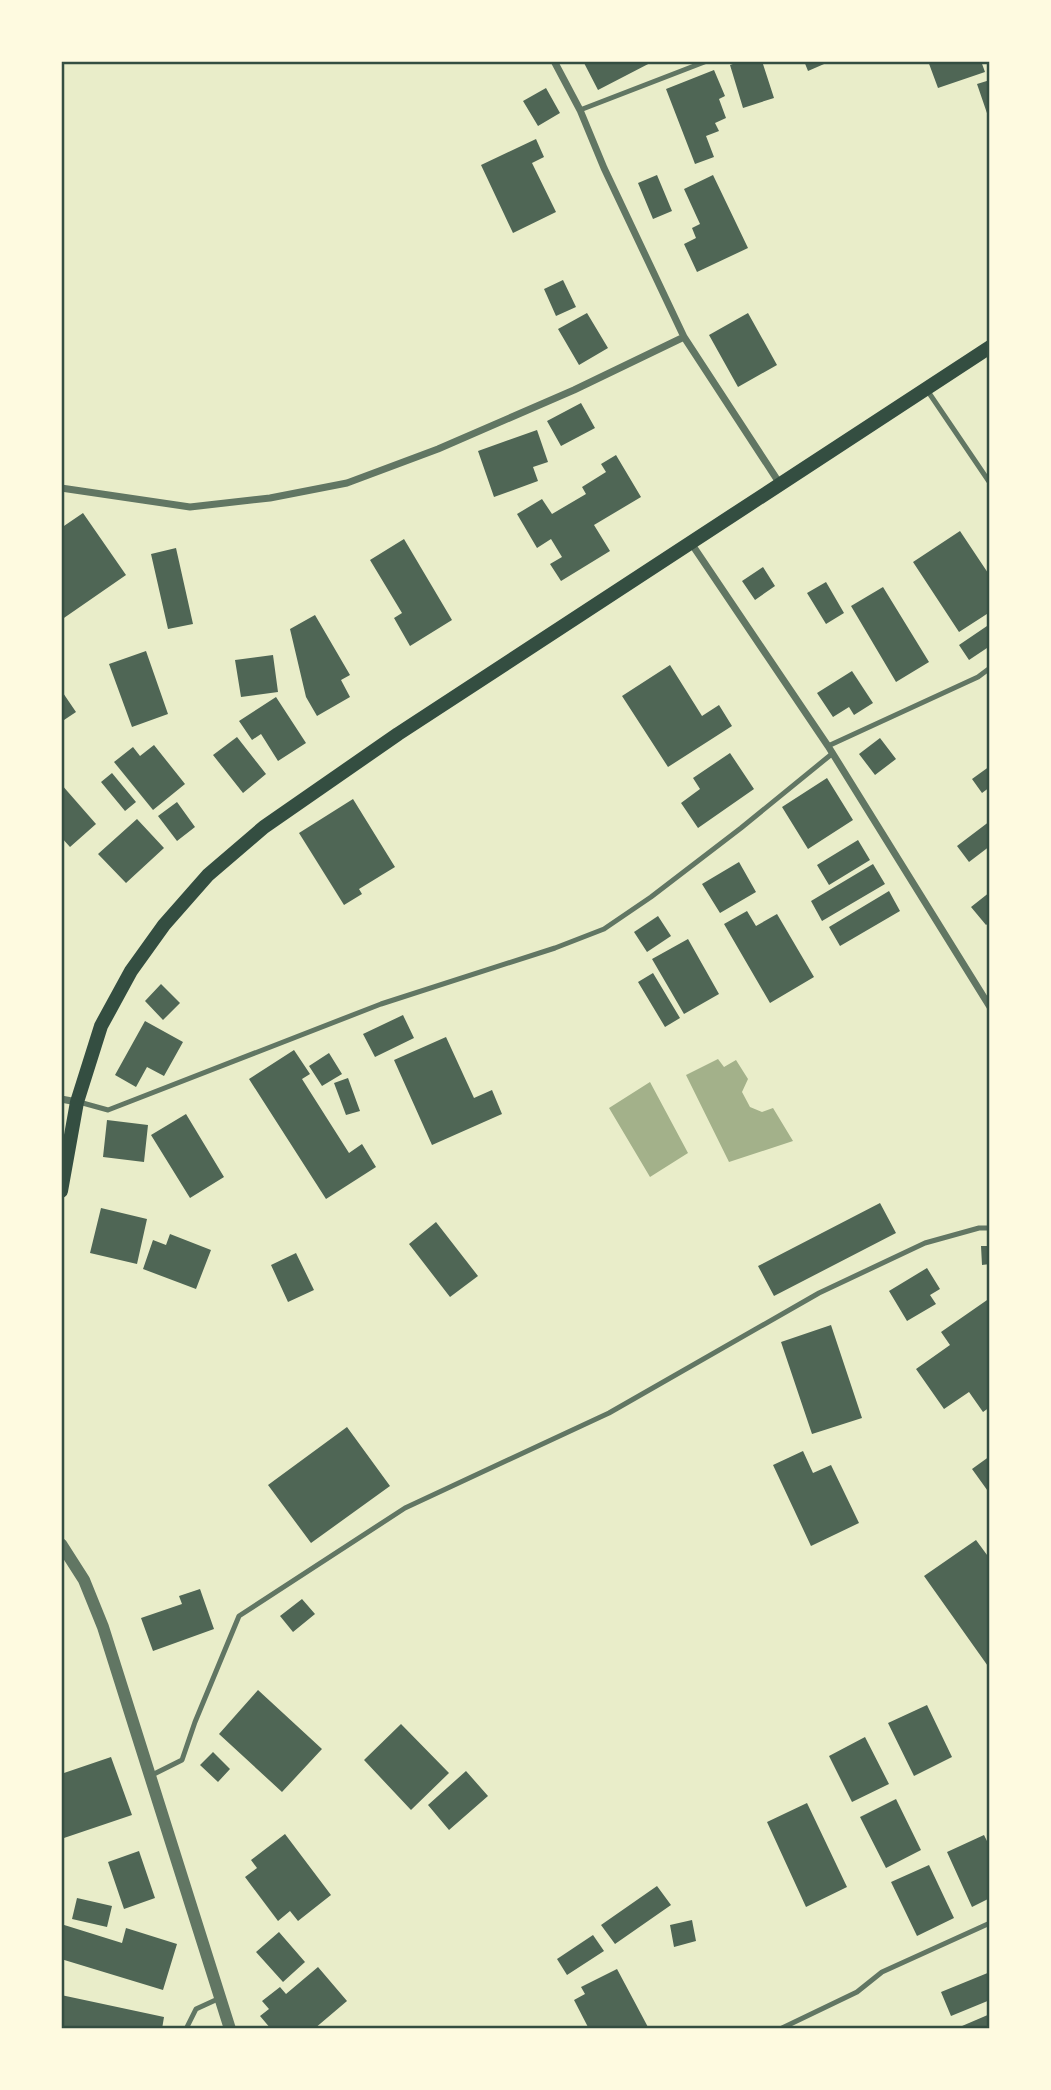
<svg xmlns="http://www.w3.org/2000/svg" width="1051" height="2090" viewBox="0 0 1051 2090" font-family="'Fira Sans Condensed',sans-serif">
<rect width="100%" height="100%" fill="#e9edc9"/>
<path fill="#a3b18a" d="M718 1059 724 1067 736 1060 748 1079 742 1092 750 1107 762 1112 773 1108 793 1141 729 1162 686 1075Z
M650 1082 688 1153 650 1177 609 1108Z"/>
<path fill="#4f6655" d="M583 61H654L598 90Z
M741 61H762L774 98 743 108 730 65Z
M804 61H831L808 71Z
M928 61H981L985 72 938 88Z
M714 70 725 96 719 99 726 118 715 123 719 131 706 136 714 157 695 164 666 89Z
M990 80V119H989L977 84Z
M546 88 560 113 538 126 523 101Z
M536 139 544 157 532 163 556 212 513 233 481 165Z
M657 175 672 211 653 219 638 183Z
M713 175 748 248 697 272 684 244 696 238 692 228 700 224 684 189Z
M563 280 576 307 556 316 544 289Z
M587 313 608 348 579 365 558 329Z
M748 313 777 365 738 387 709 335Z
M581 403 595 428 561 446 547 421Z
M537 430 548 462 533 467 538 481 494 497 478 451Z
M616 455 641 497 594 525 610 551 561 581 550 564 562 557 551 539 537 548 517 514 542 499 552 514 586 494 582 487 606 472 601 464Z
M83 513 126 575 61 620V528Z
M960 531 990 576V612L959 632 913 562Z
M404 539 452 620 410 646 394 618 402 613 370 560Z
M176 548 193 624 168 629 151 554Z
M763 567 775 586 755 600 742 581Z
M826 582 844 613 826 624 807 593Z
M883 587 929 662 896 682 851 606Z
M315 615 350 675 341 680 350 697 317 716 306 697 290 629Z
M987 626 990 630V646L969 660 959 645Z
M146 651 168 714 132 727 109 664Z
M273 655 278 692 241 697 235 660Z
M670 665 702 716 719 705 732 726 668 767 622 696Z
M852 671 873 703 854 715 849 707 833 717 817 693Z
M61 690 76 712 61 722Z
M276 697 306 743 278 761 261 734 252 740 239 721Z
M237 737 266 774 243 793 213 755Z
M880 738 896 759 875 775 859 754Z
M154 745 185 784 153 810 114 762 133 747 140 756Z
M730 753 754 789 698 828 681 803 700 789 693 778Z
M990 766V787L982 793 972 779Z
M112 773 136 802 125 811 101 782Z
M827 778 853 820 808 849 782 807Z
M61 784 96 824 70 847 61 837Z
M353 799 395 867 359 889 362 894 344 905 299 833Z
M177 802 195 827 177 841 158 816Z
M137 819 164 848 126 883 98 854Z
M990 821V846L969 862 957 846Z
M858 840 870 860 829 885 817 865Z
M739 862 756 892 720 913 702 884Z
M873 864 885 884 822 921 811 901Z
M889 891 900 911 840 946 829 927Z
M990 892V922L986 925 971 907Z
M747 911 756 926 777 914 814 977 770 1003 724 924Z
M658 916 671 936 647 952 634 932Z
M688 939 719 994 684 1014 652 959Z
M653 973 680 1018 665 1027 638 982Z
M161 984 180 1003 163 1020 145 1001Z
M403 1015 414 1038 375 1057 363 1034Z
M145 1021 183 1042 164 1076 147 1067 136 1087 115 1075Z
M446 1037 474 1098 492 1090 502 1114 432 1145 394 1060Z
M294 1050 310 1074 302 1079 349 1153 362 1144 376 1167 326 1199 249 1079Z
M329 1053 342 1074 322 1086 309 1066Z
M348 1078 360 1111 346 1115 334 1083Z
M186 1114 224 1177 190 1198 151 1135Z
M107 1120 148 1125 144 1162 103 1157Z
M880 1203 896 1233 774 1296 758 1266Z
M101 1208 147 1219 137 1264 90 1253Z
M436 1222 478 1276 450 1297 409 1244Z
M170 1234 211 1250 196 1289 143 1269 153 1240 166 1245Z
M981 1246H990V1264L982 1265Z
M296 1253 314 1290 288 1302 271 1265Z
M927 1268 940 1289 930 1295 936 1304 907 1321 889 1291Z
M990 1298V1407L983 1412 969 1392 944 1409 916 1369 950 1345 941 1332Z
M831 1325 862 1418 812 1434 781 1342Z
M347 1427 390 1486 311 1543 268 1485Z
M803 1451 813 1473 831 1465 859 1523 811 1546 773 1465Z
M990 1456V1494L972 1469Z
M976 1540 990 1559V1669L924 1576Z
M200 1589 214 1629 153 1651 141 1618 182 1604 179 1596Z
M302 1599 315 1614 293 1632 280 1616Z
M258 1690 322 1749 282 1792 219 1734Z
M927 1705 952 1757 914 1776 888 1723Z
M401 1724 449 1773 411 1810 364 1760Z
M865 1737 889 1784 852 1802 829 1756Z
M213 1752 230 1769 218 1782 200 1765Z
M111 1757 132 1815 61 1839V1774Z
M466 1771 488 1796 449 1830 428 1805Z
M896 1799 921 1850 886 1868 860 1817Z
M807 1803 847 1887 806 1907 767 1822Z
M285 1834 331 1895 298 1921 290 1911 278 1921 245 1877 257 1868 251 1860Z
M984 1835 990 1847V1898L972 1907 947 1852Z
M139 1851 155 1898 124 1909 108 1862Z
M929 1865 954 1918 917 1936 891 1882Z
M657 1886 671 1905 615 1944 601 1925Z
M77 1898 112 1906 107 1927 72 1919Z
M692 1920 696 1941 674 1947 670 1925Z
M61 1924 122 1943 126 1928 177 1944 163 1990 61 1959Z
M279 1932 305 1962 283 1982 256 1952Z
M593 1935 604 1951 567 1975 557 1959Z
M318 1967 347 2001 314 2029H271L260 2016 269 2009 262 2001 280 1987 286 1994Z
M617 1969 649 2029H589L574 2000 585 1994 581 1987Z
M990 1972V2000L951 2016 941 1992Z
M61 1995 164 2017 162 2029H61Z
M990 2014V2029H955Z"/>
<g fill="none" stroke-linecap="round" stroke-linejoin="round">
<path stroke="#617663" stroke-width="5" d="M580 110 707 61
M927 390 990 483
M828 746 978 677 990 668
M79 1102 108 1110 381 1004 555 948 604 929 651 897 741 828 833 753
M150 1776 182 1760 195 1722 239 1616 405 1508 609 1413 819 1293 925 1243 979 1228H990
M186 2029 196 2009 220 1998
M780 2029 857 1992 882 1972 990 1923"/>
<path stroke="#617663" stroke-width="7" d="M554 61 580 110 604 168 684 337 780 484
M61 488 190 507 270 498 347 483 438 449 574 390 684 337
M691 543 828 746 990 1007
M61 1099 77 1102"/>
<path stroke="#617663" stroke-width="12" d="M61 1544 84 1580 103 1627 230 2029"/>
<path stroke="#344e41" stroke-width="14" d="M61 1191 77 1102 101 1026 131 971 164 925 208 875 264 827 398 734 990 347"/>
</g>
<rect width="1051" height="2090" fill="none" stroke="#fefae0" stroke-width="126"/>
<rect x="63" y="63" width="925" height="1964" fill="none" stroke="#344e41" stroke-width="2.5"/>
</svg>
